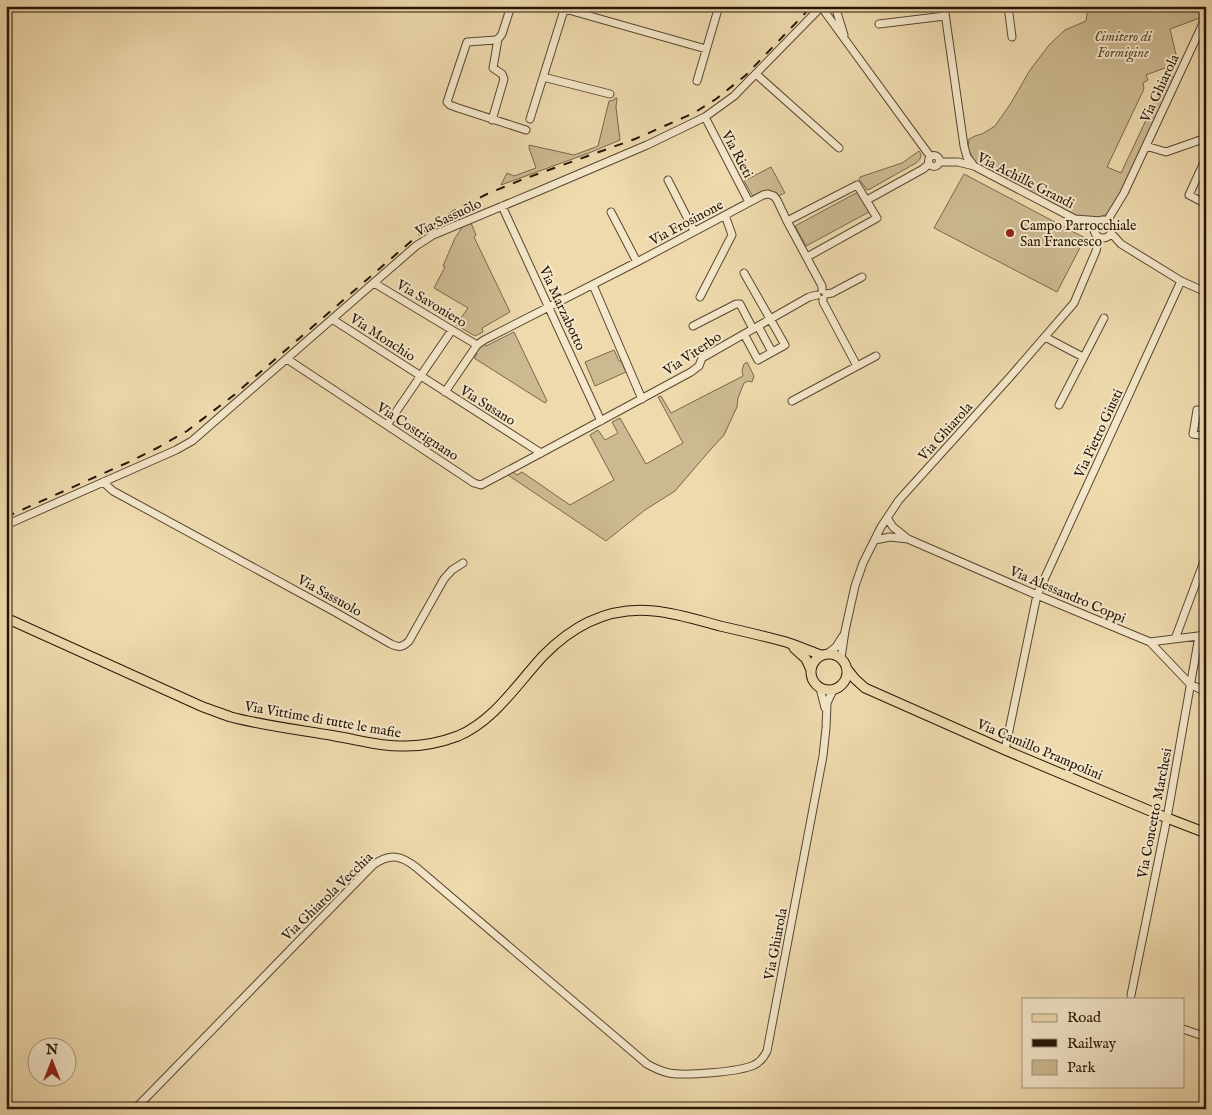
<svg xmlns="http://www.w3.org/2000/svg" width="1212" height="1115" viewBox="0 0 1212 1115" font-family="'IM FELL English',serif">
<rect width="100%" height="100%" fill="#eedaad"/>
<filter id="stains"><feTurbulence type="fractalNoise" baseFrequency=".004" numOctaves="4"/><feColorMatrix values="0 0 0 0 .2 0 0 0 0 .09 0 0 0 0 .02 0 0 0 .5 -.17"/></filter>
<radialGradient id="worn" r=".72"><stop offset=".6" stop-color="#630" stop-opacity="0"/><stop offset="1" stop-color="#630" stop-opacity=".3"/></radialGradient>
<path fill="#ccb991" stroke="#79674c" d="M1088 6H1205V11L1200 18 1170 29 1178 63 1146 75 1148 80 1143 83 1144 88 1143 91 1107 167 1121 173 1166 78 1176 76 1111 212C1103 217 1093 219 1084 220L975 163 968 148 969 139 975 136 982 134 995 126 1011 103 1030 70 1049 45 1065 30 1086 21Z
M615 98H617L616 107 620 140 589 153 501 185 507 173 514 176 536 168 529 148V145L574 155 598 146 609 101 614 100Z
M919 151C923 156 920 160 916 163L870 189 867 190 859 179 860 177 902 163Z
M771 167 785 193 778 196 776 193 770 192 756 197 752 195 744 181Z
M964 174 1085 238 1057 292 934 228Z
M858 192 869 212 806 246 795 226Z
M471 223 476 235 474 237 510 312 482 328 483 332 475 336 456 325 468 308 434 288 445 267 443 266 455 238 463 226Z
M514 332 547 401 545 403 474 358 477 354 474 351 483 342 486 346Z
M614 350 619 361H621L626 372 595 386 585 362Z
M747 362 754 376 752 382 748 381 744 383 738 398 737 407 724 435 711 449 675 491 645 510 606 541 505 473 511 470 517 475 522 472 570 505 614 480 590 435 598 430 605 440 618 433 612 422 620 418 646 464 683 443 658 397 661 396 671 413 743 376 742 370 744 364Z"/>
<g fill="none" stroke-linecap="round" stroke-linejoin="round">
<defs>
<path id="minor" d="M511 6 502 34 499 38 496 40 467 42 447 102 450 105 458 108 526 130
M824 6 825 12 830 19 930 156
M835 6 844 35
M944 6 964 146 967 157 974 166
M1008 6 1012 37
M565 9 706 49
M879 24 945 16
M756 74 839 148
M543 77 610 94
M697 81 719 6
M705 117 749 202
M530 119 565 7
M492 120 504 79 502 74 493 68 498 39
M1146 146 1166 152 1206 138
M928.5 161a5.5 5.5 0 1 1 11 0a5.5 5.5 0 1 1-11 0Z
M1206 158 1189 195 1206 204
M939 162H958L974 166 1075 219 1101 221
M668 180 694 231
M867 200 923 169 929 164
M502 206 601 421
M611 212 637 262
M1094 229a9 9 0 1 1 18 0a9 9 0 1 1-18 0Z
M787 221 857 185 877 218 807 257
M1107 221 1124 193 1206 17
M1111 233 1121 244 1181 281 1206 292
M374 283 477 345
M593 285 642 399
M826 294 832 293 862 277
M700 297 732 235 725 215
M823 299V302L857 366
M332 319 541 453
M693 326 736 304H740L753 329
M758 326 772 352
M744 334 758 360 785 345 744 273
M1045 337 1083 357
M287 359 474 483 481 485 541 453 691 372 699 366 702 358 809 297 817 295
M445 392 477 345 484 340 637 262 763 195 768 194 774 196 777 200 787 221 822 286V290
M792 401 876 356
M1059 405 1104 318
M1206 411 1197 410 1193 434 1206 436
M387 425 452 330
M103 482 113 491 335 612 391 644C399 648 403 647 409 641L444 579 452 570 463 563
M887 518 893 527 908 539 1037 595 1150 642 1190 684 1206 692
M6 525 176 450 192 441 416 246 433 235 457 225 546 188 647 145 705 117 734 96 822 6
M875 540 890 537 908 539
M1175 639 1206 556
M1150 642 1206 635
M827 654 836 647 843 636
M841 658 845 631 855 586 863 563 881 527 899 500 1010 377 1074 303 1096 251 1099 237
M820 688 825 708
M1005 750 1037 595 1181 281
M1131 995 1167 818 1199 636
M1183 1029 1206 1037
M135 1109 373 865C390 853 401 855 417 868L647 1064C654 1068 660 1071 669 1073 685 1076 739 1072 754 1065 761 1062 764 1057 767 1051L823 756 826 728 827 703 833 690"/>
<path id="major" d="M6 618 203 707C212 710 222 714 231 717 265 726 301 730 335 736 359 740 383 747 406 746 424 746 442 742 458 736 494 721 517 684 543 656 573 625 609 606 654 611 676 613 698 620 720 626 742 631 764 636 786 642 798 646 810 651 821 655
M794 648 806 659 811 670
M811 672a18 18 0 1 1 36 0a18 18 0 1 1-36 0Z
M847 669 855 679 865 688 1005 750 1167 818 1206 833"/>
</defs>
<use href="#minor" stroke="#584631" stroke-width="9"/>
<use href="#major" stroke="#261508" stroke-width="11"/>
<use href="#minor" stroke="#f4e7ca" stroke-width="7"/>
<use href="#major" stroke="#eedaad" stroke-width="9"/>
<path stroke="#261508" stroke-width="2" stroke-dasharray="9 9" stroke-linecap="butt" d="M6 517 131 461 159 447 187 431 234 395 416 237 452 212 487 194 521 180 635 139 694 113 716 99 746 75 812 6"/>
</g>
<circle fill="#8f2418" stroke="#f4e7ca" stroke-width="2" cx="1010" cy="233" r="5"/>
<g text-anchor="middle" stroke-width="4" stroke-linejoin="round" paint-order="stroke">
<g font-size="14" font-style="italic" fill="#584631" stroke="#f4e7ca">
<text x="1123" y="41">Cimitero di<tspan x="1123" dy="16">Formigine</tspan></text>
</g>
<g font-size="14" fill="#261508" stroke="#f4e7ca">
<text transform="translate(1159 88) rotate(-65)" y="5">Via Ghiarola</text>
<text transform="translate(738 154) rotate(62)" y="5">Via Rieti</text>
<text transform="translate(1026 180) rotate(27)" y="5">Via Achille Grandi</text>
<text transform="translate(448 217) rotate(-25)" y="5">Via Sassuolo</text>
<text transform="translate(686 222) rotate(-28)" y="5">Via Frosinone</text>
<text transform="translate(432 303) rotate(31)" y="5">Via Savoniero</text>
<text transform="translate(563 308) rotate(65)" y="5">Via Marzabotto</text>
<text transform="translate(383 337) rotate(33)" y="5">Via Monchio</text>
<text transform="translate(692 353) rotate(-34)" y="5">Via Viterbo</text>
<text transform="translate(488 405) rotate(32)" y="5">Via Susano</text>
<text transform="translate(418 431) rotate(33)" y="5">Via Costrignano</text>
<text transform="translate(945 431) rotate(-48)" y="5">Via Ghiarola</text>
<text transform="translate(1098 433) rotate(-65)" y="5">Via Pietro Giusti</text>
<text transform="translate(1068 594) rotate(23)" y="5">Via Alessandro Coppi</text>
<text transform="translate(330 595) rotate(29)" y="5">Via Sassuolo</text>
<text transform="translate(323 719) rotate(10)" y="5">Via Vittime di tutte le mafie</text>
<text transform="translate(1040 749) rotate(23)" y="5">Via Camillo Prampolini</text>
<text transform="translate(1154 813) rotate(-79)" y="5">Via Concetto Marchesi</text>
<text transform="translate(327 896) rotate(-44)" y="5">Via Ghiarola Vecchia</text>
<text transform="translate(775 944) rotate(-79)" y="5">Via Ghiarola</text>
</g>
<g font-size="14" fill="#261508" stroke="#f4e7ca" text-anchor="start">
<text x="1020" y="230">Campo Parrocchiale<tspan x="1020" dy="16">San Francesco</tspan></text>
</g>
</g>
<rect width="1212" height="1115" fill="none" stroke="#eedaad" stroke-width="25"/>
<rect x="8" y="8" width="1197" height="1100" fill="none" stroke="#261508" stroke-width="2.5"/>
<rect x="12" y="12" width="1187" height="1090" fill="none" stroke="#261508"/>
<rect x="1022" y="998" width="162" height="90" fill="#f4e7ca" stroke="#a2937c"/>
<rect x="1032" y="1014" width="25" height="8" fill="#eedaad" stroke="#a2937c"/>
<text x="1067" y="1022" font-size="15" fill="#261508">Road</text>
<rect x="1032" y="1039" width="25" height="8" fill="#261508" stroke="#a2937c"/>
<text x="1067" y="1048" font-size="15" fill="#261508">Railway</text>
<rect x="1032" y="1060" width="25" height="15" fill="#ccb991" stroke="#a2937c"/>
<text x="1067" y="1072" font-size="15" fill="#261508">Park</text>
<g transform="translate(52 1062)"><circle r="24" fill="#f4e7ca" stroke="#a2937c"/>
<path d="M0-4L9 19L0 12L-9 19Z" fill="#8f2418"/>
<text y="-8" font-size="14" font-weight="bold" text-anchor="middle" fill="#261508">N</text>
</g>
<rect width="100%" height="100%" filter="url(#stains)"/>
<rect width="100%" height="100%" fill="url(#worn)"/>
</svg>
